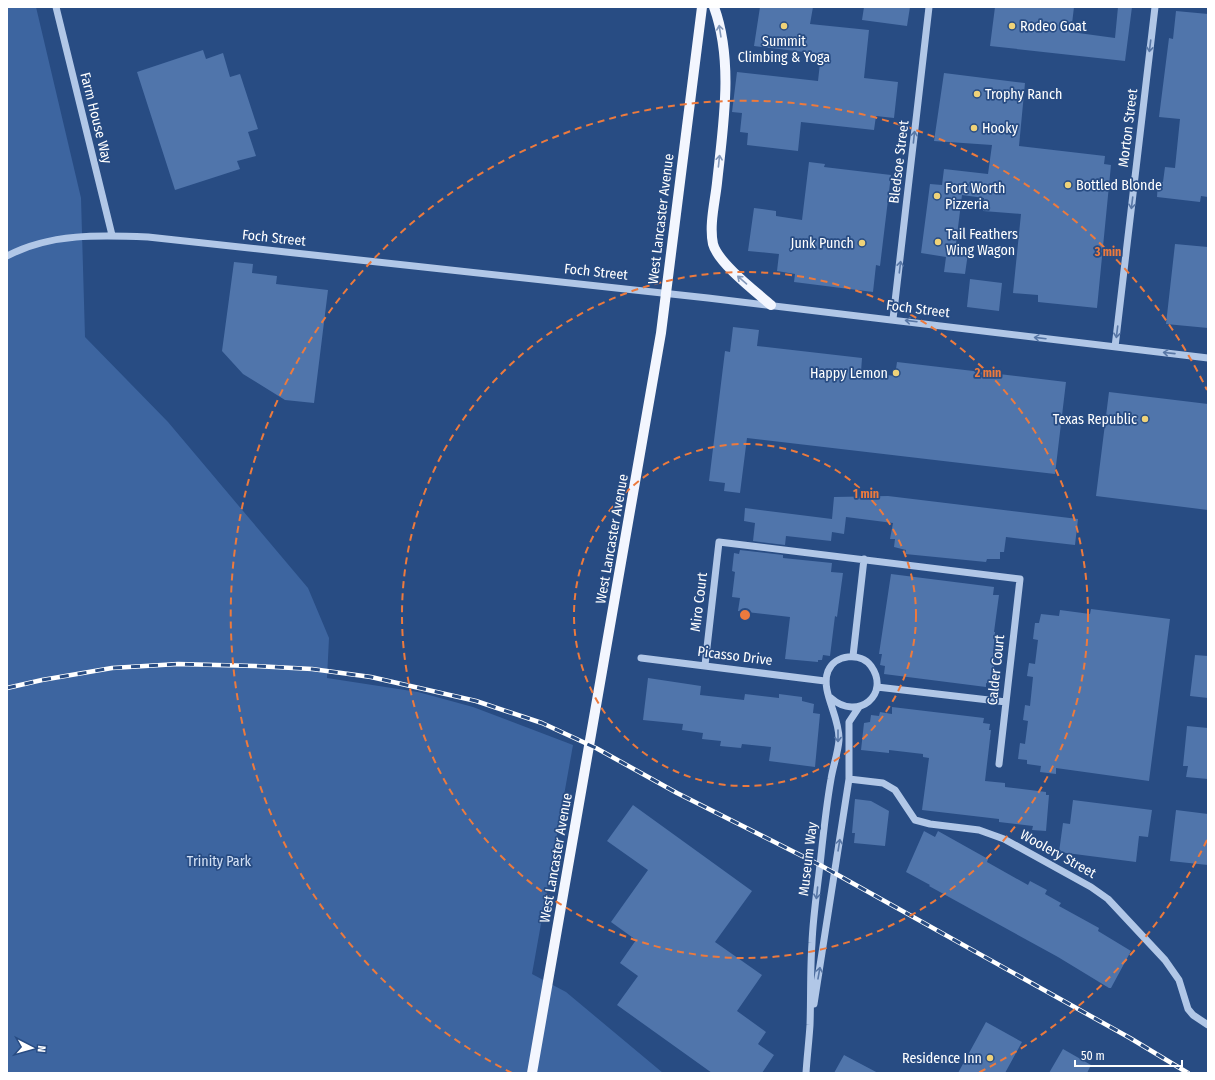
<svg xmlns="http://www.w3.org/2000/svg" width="1215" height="1080" font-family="'Fira Sans Condensed',sans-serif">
	<rect width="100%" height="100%" fill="#284c83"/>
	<!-- green -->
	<path fill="#3d65a0" d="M7,7H36L81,198L85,337L168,422L308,588L329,638L327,678L418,692L473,707L573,745L532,974L566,992L663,1073H7Z"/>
	<!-- building -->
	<path fill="#5075ab" d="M760,7H813L810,24L869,30L864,78L898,82L894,118L876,116L874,130L801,122L798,151L747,145L748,133L740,132L742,113L732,112L737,72L818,81L821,54L754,46Z
		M864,7H910L907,26L862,20Z
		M995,7H1074L1071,32L1115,38L1118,7H1132L1125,61L990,46Z
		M1176,11L1208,14V197L1201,196L1200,202L1157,197L1158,182H1163L1165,167L1175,168L1180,119L1159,117L1169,38L1173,39Z
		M203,50L206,59L223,53L230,77L240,74L258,129L248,132L256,156L237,161L240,169L175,190L137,72Z
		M944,73L1025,83L1019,146L1105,156L1104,164L1111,165L1097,308L1038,302V295L1013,293L1021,214L983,211L984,198L962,195L955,252L968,253L965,274L944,272L946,257L921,253L930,184L942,185L944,169L988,174L992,145L934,141Z
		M809,162L825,164L824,167L891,175L880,266L876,265L873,292L794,282L795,274L777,271L779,254L748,251L754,208L776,211V216L802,220Z
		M1175,244L1208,247V328L1166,324Z
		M234,262L253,264L252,273L277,276L276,284L328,290L314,403L285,400L243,374L222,351Z
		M970,279L1002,283L999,311L967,307Z
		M733,327L759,330L757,346L862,358L861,372L895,376L897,362L1066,382L1055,474L747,438L740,493L724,491L725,483L709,481L725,351L730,352Z
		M1109,392L1208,404V510L1096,496Z
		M888,496L1078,519L1075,545L1006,537L1004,552H1000V559H987L986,562L905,554L906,550L894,547L895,539H890L893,523L846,517L844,534L832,532L831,541L786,536L785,545L753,541L755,523L744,521L745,508L832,519L834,497Z
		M740,550L783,555V558L832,563L831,572L843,573L837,617L835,616L830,656L823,655L822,660H818V662L785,659L790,617L738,611L740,598L732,597L735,572L732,571L734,553L739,554Z
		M891,574L994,587L993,595H999L994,632H995L993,653L996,654L991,684L986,683V687L884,674L885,666L880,665L882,654H879Z
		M1091,609L1170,619L1149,781L1056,768V774L1040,772L1041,766L1027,764V760L1018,759L1020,743L1025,744L1028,721L1023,720L1025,705L1030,706L1033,677L1027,676L1029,663L1035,664L1038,640L1033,639L1035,623H1039L1041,614L1059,616L1060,610L1090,614Z
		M1195,655L1208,656V698L1190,696Z
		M648,678L701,686L700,695L744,700L745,694L779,698V694L802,697V701L814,704L813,713L820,714L815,767L769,761L771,747L742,744L741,748L720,746L721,741L702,739L703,733L682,730L683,724L643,720Z
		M892,707L984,718L983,723L990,724L989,730H991L985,781L1005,783V787L1046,792V795H1049L1046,831L1032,830L1033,826L999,822V819L922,810L929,758L923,757V754L889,750V753L861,750L864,723L870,722L871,715L879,716L880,712L892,714Z
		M1187,726L1208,728V779L1186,777L1188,766H1183Z
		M855,799L871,801L889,811L885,846L854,843L855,833H852Z
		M1073,800L1152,810L1148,837L1139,836L1136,862L1059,852L1063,823L1070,824Z
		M633,805L752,891L715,942L762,975L737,1011L766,1032L758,1044L774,1055L762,1073H712L617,1005L638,976L620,963L636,940L611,922L648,870L607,841Z
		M1176,810L1208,814V865L1170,861Z
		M924,831L935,837L938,831L988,859L987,862L1028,885L1030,881L1047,890L1045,894L1061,903L1059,906L1099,928L1098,931L1131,951L1111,988H1109L1058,957L929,886L930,885L906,872Z
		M986,1022L1022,1042L1005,1073H958Z
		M1063,1049L1091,1065L1087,1073H1049Z
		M844,1055L878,1073H834Z"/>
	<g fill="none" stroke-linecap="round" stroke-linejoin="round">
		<!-- minor -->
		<path stroke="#b1c7e7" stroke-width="7" d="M56,7L112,235
			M7,256C50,233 101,235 148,237L708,298L1208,358
			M893,319L929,7
			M1115,347L1155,7
			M853,656L864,559
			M641,658L825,681
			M705,665L719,542L1020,579L999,764
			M877,687L1006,702
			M849,779L883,783L895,790L915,820L930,824L979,830L1004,839L1091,887L1108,899L1165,960L1179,980L1188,1009L1193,1015L1208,1025
			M814,1004L849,779V722L859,707
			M806,1073C807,1057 809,1041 810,1025C811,998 810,971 812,943C813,917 817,891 820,865C823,837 826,807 831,779C833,766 838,753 839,740C840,716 820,691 828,671C835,654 861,652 871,666C891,694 858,722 831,698"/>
		<!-- major -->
		<path stroke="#f3f6fe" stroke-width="10" d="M714,7C734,62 723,126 717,183C715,202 709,225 713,244C718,263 756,292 771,305
			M532,1073L661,333L702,7"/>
		<defs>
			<path id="rail" d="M7,688L42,680L112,668L178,664L255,666L312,669L371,677L476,701L542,723L596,748L677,793L820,865L1130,1038L1188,1073"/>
		</defs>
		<!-- rail casing -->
		<use href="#rail" stroke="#fff" stroke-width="4.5"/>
		<!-- rail -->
		<use href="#rail" stroke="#284c83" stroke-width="3" stroke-dasharray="9" stroke-linecap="butt"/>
	</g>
	<!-- one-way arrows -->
	<defs><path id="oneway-shaft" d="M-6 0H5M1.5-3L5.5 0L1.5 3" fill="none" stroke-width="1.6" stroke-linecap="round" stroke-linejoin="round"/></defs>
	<g stroke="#8398ba">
		<use href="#oneway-shaft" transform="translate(720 31) rotate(-99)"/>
		<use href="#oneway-shaft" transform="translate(719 161) rotate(-84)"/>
		<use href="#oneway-shaft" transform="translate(742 280) rotate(-139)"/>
	</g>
	<g stroke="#5877a6">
		<use href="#oneway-shaft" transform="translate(1150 46) rotate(97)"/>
		<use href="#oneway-shaft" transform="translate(914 137) rotate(-84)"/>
		<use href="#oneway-shaft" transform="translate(1132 203) rotate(97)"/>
		<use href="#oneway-shaft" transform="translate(900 267) rotate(-83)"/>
		<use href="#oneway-shaft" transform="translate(911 321) rotate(-173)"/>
		<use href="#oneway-shaft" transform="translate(1117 332) rotate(97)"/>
		<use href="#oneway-shaft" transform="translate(1040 338) rotate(-173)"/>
		<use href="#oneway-shaft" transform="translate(1169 353) rotate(-174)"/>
		<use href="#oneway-shaft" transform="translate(838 736) rotate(90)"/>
		<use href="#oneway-shaft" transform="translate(839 845) rotate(-81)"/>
		<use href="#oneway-shaft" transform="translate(817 893) rotate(96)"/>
		<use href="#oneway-shaft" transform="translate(819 973) rotate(-80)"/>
	</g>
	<!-- distance rings -->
	<g fill="none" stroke="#ed7a3d" stroke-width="2" stroke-dasharray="7 5">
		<circle cx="745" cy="615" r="171"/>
		<circle cx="745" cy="615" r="343"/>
		<path d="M1207 840A514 514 0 0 1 978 1073M512 1073A514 514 0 1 1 1207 390"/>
	</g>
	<!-- markers -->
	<g fill="#efd278" stroke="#284c83" stroke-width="1.5">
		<circle cx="784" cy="26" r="4"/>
		<circle cx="1012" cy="26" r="4"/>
		<circle cx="977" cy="94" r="4"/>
		<circle cx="974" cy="128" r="4"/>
		<circle cx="1068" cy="185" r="4"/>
		<circle cx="937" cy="196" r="4"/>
		<circle cx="938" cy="242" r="4"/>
		<circle cx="862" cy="243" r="4"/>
		<circle cx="896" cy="373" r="4"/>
		<circle cx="1145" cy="419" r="4"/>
		<circle cx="990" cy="1058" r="4"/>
	</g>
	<g text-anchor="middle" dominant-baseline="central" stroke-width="3.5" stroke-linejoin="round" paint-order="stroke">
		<!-- poi labels -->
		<g font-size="14" fill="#fff" stroke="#284c83" text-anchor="start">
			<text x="1020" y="26">Rodeo Goat</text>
			<text x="784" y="41" text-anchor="middle">Summit<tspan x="784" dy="16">Climbing &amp; Yoga</tspan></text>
			<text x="985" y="94">Trophy Ranch</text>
			<text x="982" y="128">Hooky</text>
			<text x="1076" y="185">Bottled Blonde</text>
			<text x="945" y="188">Fort Worth<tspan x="945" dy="16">Pizzeria</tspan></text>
			<text x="946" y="234">Tail Feathers<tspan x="946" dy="16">Wing Wagon</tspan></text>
			<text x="854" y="243" text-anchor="end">Junk Punch</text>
			<text x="888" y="373" text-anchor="end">Happy Lemon</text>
			<text x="1137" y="419" text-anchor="end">Texas Republic</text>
			<text x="982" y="1058" text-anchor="end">Residence Inn</text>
		</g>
		<!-- street labels -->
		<g font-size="14" fill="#fff" stroke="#284c83">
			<text transform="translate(96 118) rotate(76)">Farm House Way</text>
			<text transform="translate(1128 128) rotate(-83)">Morton Street</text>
			<text transform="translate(899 162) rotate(-83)">Bledsoe Street</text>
			<text transform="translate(661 219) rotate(-83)">West Lancaster Avenue</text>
			<text transform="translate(274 238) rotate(6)">Foch Street</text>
			<text transform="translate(596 272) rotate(6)">Foch Street</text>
			<text transform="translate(918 309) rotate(7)">Foch Street</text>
			<text transform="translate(612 539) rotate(-80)">West Lancaster Avenue</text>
			<text transform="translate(699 602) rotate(-83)">Miro Court</text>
			<text transform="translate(735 656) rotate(7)">Picasso Drive</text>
			<text transform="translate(996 670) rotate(-84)">Calder Court</text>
			<text transform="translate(1058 854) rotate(29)">Woolery Street</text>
			<text transform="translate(556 858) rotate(-80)">West Lancaster Avenue</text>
			<text transform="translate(808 859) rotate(-83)">Museum Way</text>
		</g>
		<!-- park labels -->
		<g font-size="14" fill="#d5e2f6" stroke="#284c83">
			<text x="219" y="861">Trinity Park</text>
		</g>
	</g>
	<circle cx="745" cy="615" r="6" fill="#ed7a3d" stroke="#284c83" stroke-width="2"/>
	<g font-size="12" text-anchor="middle" font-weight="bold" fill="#ed7a3d" stroke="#284c83" stroke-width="3.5" stroke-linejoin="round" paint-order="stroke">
		<text x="1108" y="256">3 min</text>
		<text x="988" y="377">2 min</text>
		<text x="866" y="498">1 min</text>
	</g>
	<!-- border -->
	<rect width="1215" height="1080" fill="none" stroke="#ffffff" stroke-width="16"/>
	<!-- north arrow -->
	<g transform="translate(32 1048) rotate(96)" stroke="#284c83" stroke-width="3" paint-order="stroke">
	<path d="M0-3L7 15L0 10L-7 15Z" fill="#ffffff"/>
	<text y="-6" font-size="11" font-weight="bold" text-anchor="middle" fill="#ffffff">N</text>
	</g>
	<!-- scale -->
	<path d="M1075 1060v6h107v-6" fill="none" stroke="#ffffff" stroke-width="2"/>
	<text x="1081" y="1060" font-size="12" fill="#ffffff" stroke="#284c83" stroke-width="3" paint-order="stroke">50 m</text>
</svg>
